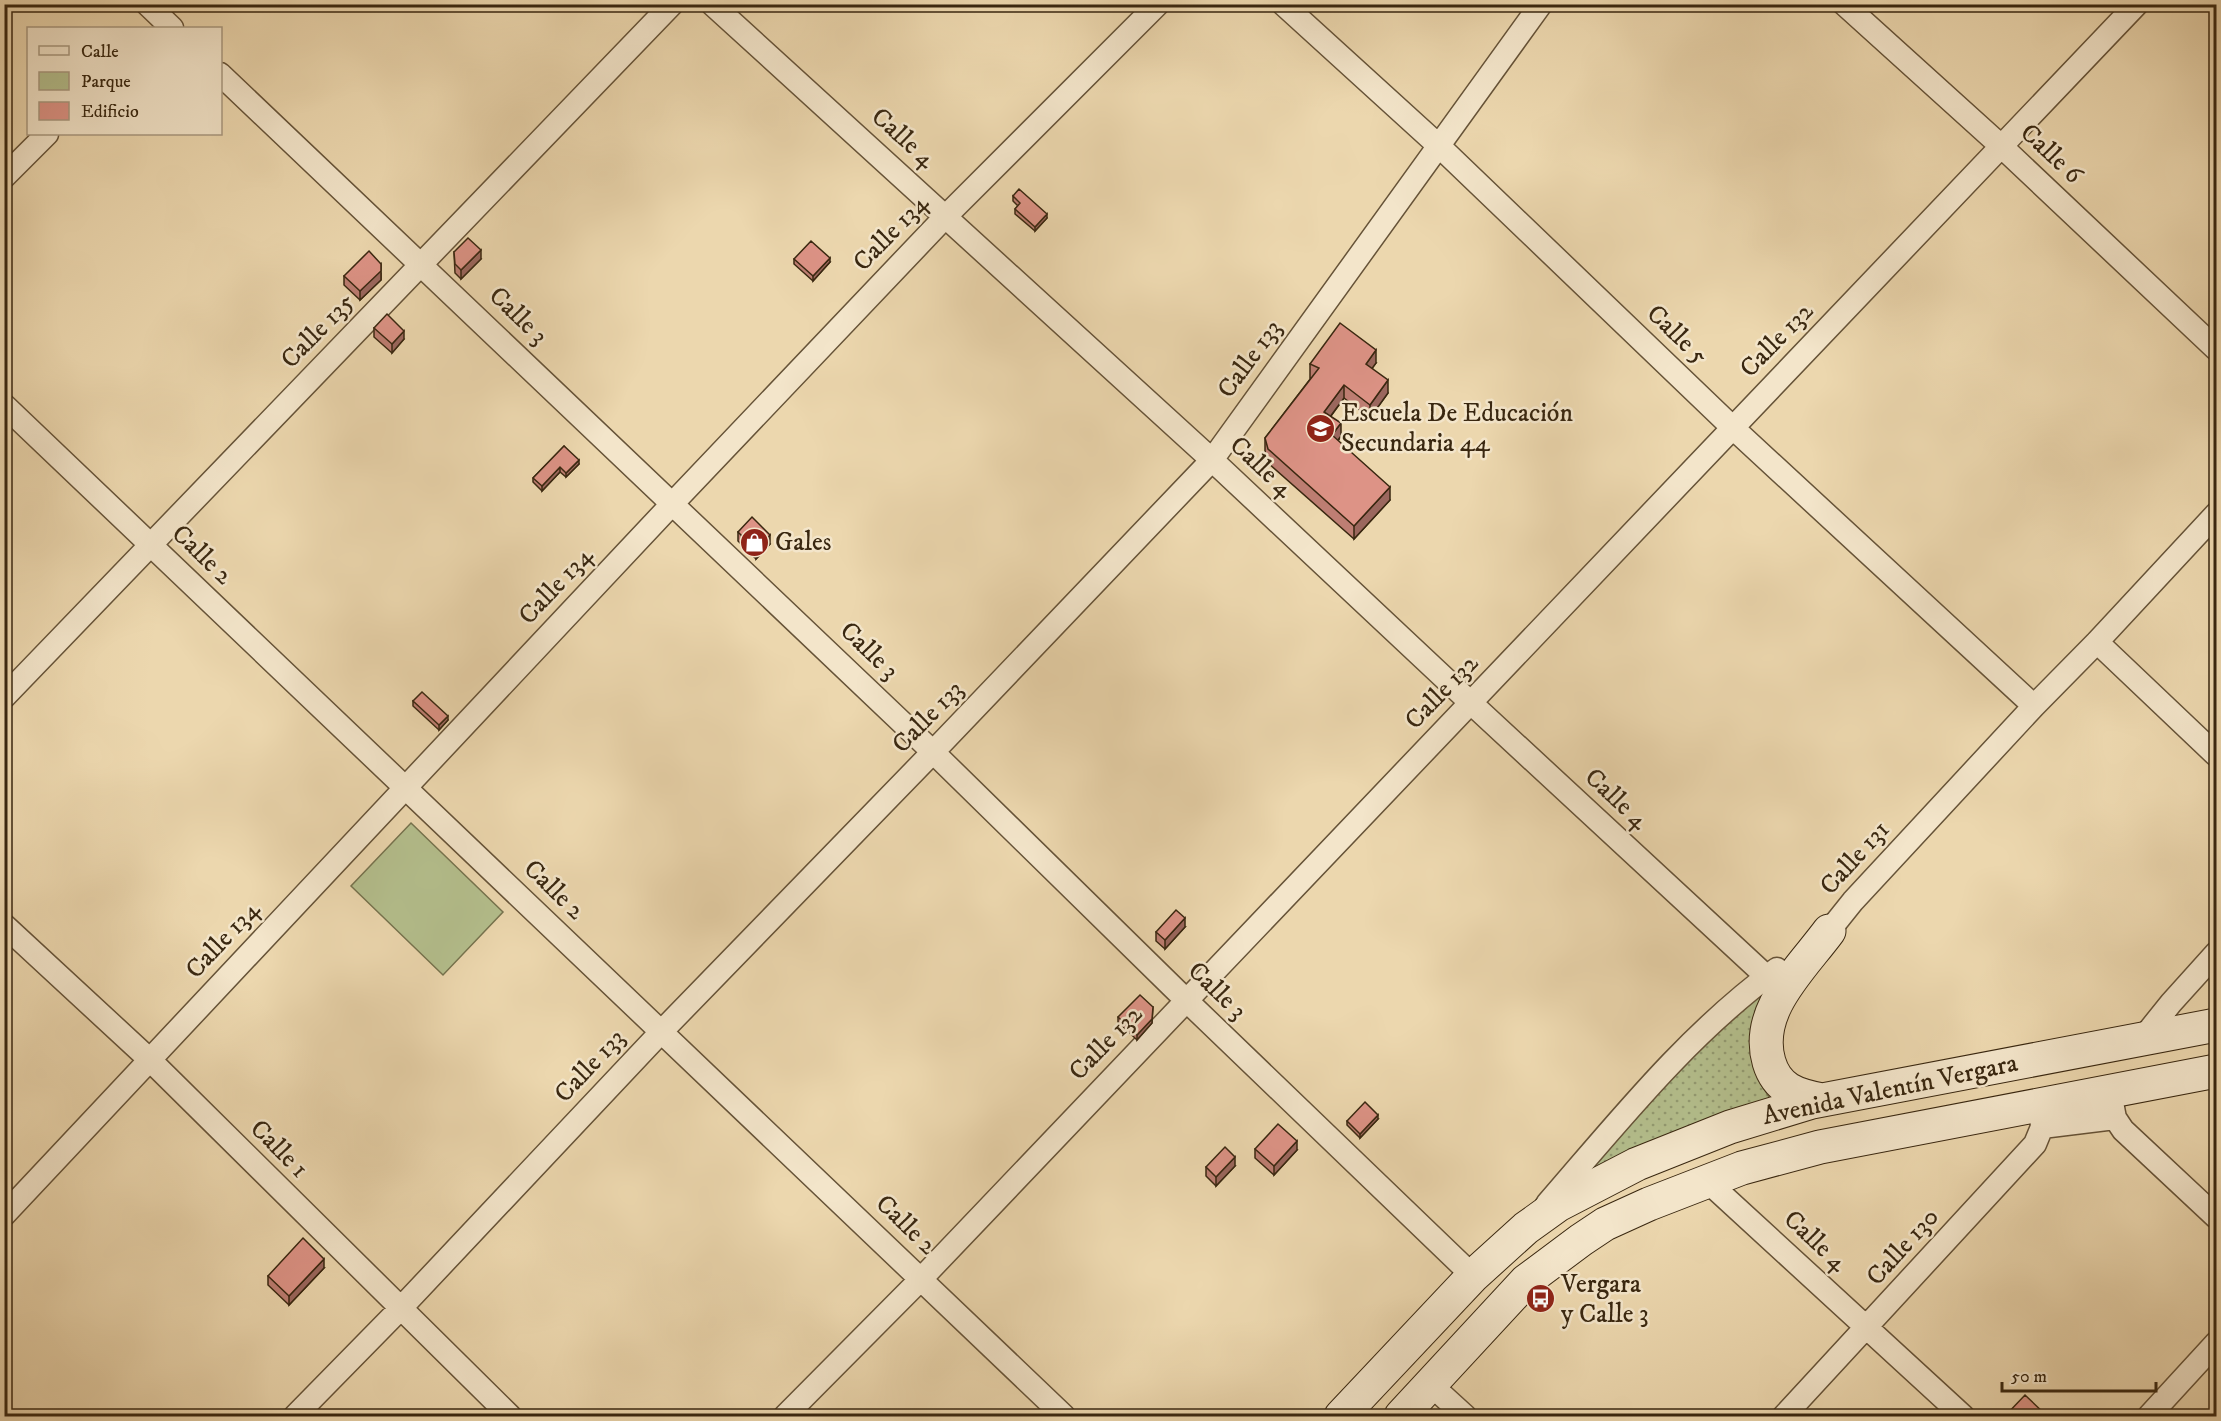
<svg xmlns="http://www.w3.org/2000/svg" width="2221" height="1421" font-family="'IM FELL DW Pica',serif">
	<defs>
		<pattern id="grass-dots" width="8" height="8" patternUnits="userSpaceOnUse" patternTransform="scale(1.5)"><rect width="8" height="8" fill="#b4bf8d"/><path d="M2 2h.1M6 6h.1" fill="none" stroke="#939b72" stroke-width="1.8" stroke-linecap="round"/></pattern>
	</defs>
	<rect width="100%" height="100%" fill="#ecd7ae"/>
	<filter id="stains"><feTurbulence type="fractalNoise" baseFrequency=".00333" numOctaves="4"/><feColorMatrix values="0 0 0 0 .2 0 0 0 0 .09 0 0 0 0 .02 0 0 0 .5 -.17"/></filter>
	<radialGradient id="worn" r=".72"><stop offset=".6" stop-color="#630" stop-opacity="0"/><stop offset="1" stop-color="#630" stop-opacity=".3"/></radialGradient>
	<!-- grass -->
	<path fill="url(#grass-dots)" stroke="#76734e" stroke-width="1.5" d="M1783,974L1761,1084L1771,1100L1582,1180L1690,1054Z"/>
	<!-- park -->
	<path fill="#b4bf8d" stroke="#76734e" stroke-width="1.5" d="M411,823L503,912L443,975L351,886Z"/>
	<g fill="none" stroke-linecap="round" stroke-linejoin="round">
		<defs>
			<path id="minor" d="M147,4L172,28
				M712,4L1212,460L1471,703L1767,977
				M1283,4L1439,146L1733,428L2034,706
				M1844,4L2001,146L2216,349
				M220,74L933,752L1186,1000L1473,1276
				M4,177L47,134
				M4,405L1064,1416
				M2097,642L2216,755
				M4,697L672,4
				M4,925L150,1060L510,1416
				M1819,939L1829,931L1853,901L2034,706L2097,642L2216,514
				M2143,1038L2171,1003L2216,953
				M2110,1092L2115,1118L2123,1130L2216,1217
				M2042,1127L2115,1118
				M1707,1181L1963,1416
				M1547,1204C1619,1121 1688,1034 1777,969
				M4,1215L673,503L946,216L1158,4
				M1431,1385L1465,1416
				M295,1416L400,1309L662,1031L933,752L1212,460L1541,4
				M785,1416L921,1279L2137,4
				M1784,1416L2035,1144L2042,1127L2040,1105
				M2149,1416L2216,1343"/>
			<path id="secondary" d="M1822,1100C1796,1095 1777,1089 1769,1062C1754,1011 1801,969 1829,931
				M1341,1416L1473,1276L1526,1228L1558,1205L1637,1164L1730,1127L1812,1102L2216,1025
				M1401,1416L1526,1281L1581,1240L1605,1224L1649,1204L1742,1168L1820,1147L2216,1071"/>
		</defs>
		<!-- minor casing -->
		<use href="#minor" stroke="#665338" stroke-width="25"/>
		<!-- secondary casing -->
		<use href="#secondary" stroke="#392710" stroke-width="35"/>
		<!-- minor -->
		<use href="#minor" stroke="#f3e5ca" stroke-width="22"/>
		<!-- secondary -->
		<use href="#secondary" stroke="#f3e5ca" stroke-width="33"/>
	</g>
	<!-- wall -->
	<path fill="#be7e73" stroke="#392710" stroke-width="1.5" d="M1013,196L1047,218L1035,231L1015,214V209L1018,206L1013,201Z
		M454,252L481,259L461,279L455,273Z
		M794,259L830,262L813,281L794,264Z
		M381,273V280L360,300L344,285V276Z
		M374,328L404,339L392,353L374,337Z
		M1376,363L1372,368L1388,393L1370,418L1344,398L1331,416L1341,436L1338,441L1390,500L1354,539L1268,463L1265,451V438L1311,378H1310V364Z
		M564,446L579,464L566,477L560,472L542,491L533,482V478Z
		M738,532L770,544L756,559L738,541Z
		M413,701L448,720L439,730L413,706Z
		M1185,927L1165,949L1156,941V932Z
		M1153,1007L1152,1023L1137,1040L1118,1022V1017Z
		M1378,1119L1360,1138L1347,1125V1121Z
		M1255,1149L1297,1150L1274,1175L1255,1158Z
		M1235,1166L1216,1186L1206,1176V1167Z
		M324,1268L289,1305L268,1285V1276Z"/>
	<!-- shaded-wall -->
	<path fill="#9b675e" stroke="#392710" stroke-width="1.5" d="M1047,214V218L1035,231V227Z
		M481,250V259L461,279V270Z
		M830,258V262L813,281V276Z
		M381,264V280L360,300V291Z
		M404,331V339L392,353V344Z
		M1376,350V363L1366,377V364Z
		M1388,380V393L1370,418V405Z
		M1344,385V398L1324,425V412Z
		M1341,423V436L1332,448V435Z
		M579,460V464L566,477V473Z
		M560,467V472L542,491V486Z
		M1390,487V500L1354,539V526Z
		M770,535V544L756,559V550Z
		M448,716V720L439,730V725Z
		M1185,918V927L1165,949V940Z
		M1152,1019V1023L1137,1040V1035Z
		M1378,1115V1119L1360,1138V1134Z
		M1297,1141V1150L1274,1175V1166Z
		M1235,1157V1166L1216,1186V1177Z
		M324,1259V1268L289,1305V1296Z"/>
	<!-- building -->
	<path fill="#dd9386" stroke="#392710" stroke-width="1.5" d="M1019,189L1047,214L1035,227L1015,209L1020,203L1013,196Z
		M468,238L481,250L461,270L455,264L454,252Z
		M811,241L830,258L813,276L794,259Z
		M369,251L381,264V271L360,291L344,276Z
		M387,314L404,331L392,344L374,328Z
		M1340,323L1376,350L1366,364L1388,380L1370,405L1344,385L1324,412L1341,423L1332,435L1390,487L1354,526L1268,449L1265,438L1319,368L1310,364Z
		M564,446L579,460L566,473L560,467L542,486L533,478Z
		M752,517L770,535L756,550L738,532Z
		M422,692L448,716L439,725L413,701Z
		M1176,910L1185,918L1165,940L1156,932Z
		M1140,995L1153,1007L1152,1019L1137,1035L1118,1017Z
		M1365,1102L1378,1115L1360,1134L1347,1121Z
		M1278,1124L1297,1141L1274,1166L1255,1149Z
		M1225,1147L1235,1157L1216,1177L1206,1167Z
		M303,1238L324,1259L289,1296L268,1276Z
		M2025,1395L2046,1415L2045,1416H2005Z"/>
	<!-- icons -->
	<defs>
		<symbol id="school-disc" viewBox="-11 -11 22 22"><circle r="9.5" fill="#8f2418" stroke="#f3e5ca"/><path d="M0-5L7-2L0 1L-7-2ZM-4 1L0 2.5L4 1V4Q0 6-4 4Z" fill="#fff"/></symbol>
		<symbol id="shop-disc" viewBox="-11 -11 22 22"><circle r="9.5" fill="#8f2418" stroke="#f3e5ca"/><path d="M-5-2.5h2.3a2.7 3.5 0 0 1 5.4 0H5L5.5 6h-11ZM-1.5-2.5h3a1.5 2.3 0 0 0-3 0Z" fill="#fff"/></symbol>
		<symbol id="bus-disc" viewBox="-11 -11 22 22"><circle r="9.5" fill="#8f2418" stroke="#f3e5ca"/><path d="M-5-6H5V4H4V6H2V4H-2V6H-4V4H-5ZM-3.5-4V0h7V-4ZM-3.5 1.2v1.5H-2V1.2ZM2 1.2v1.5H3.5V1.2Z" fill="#fff"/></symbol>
	</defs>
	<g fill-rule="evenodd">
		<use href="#school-disc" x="1304" y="412" width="33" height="33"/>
		<use href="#shop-disc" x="738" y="526" width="33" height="33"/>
		<use href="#bus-disc" x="1524" y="1282" width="33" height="33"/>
	</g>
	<g text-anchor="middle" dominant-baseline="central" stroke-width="5" stroke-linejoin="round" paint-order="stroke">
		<!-- street labels -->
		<g font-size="26" fill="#392710" stroke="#f3e5ca">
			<text transform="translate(903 138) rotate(42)">Calle 4</text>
			<text transform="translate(2051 154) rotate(43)">Calle 6</text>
			<text transform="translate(891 233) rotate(-46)">Calle 134</text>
			<text transform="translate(518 316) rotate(44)">Calle 3</text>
			<text transform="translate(318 331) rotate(-46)">Calle 135</text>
			<text transform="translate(1677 335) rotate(44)">Calle 5</text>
			<text transform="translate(1777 340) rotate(-46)">Calle 132</text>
			<text transform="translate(1250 359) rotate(-54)">Calle 133</text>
			<text transform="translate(1261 467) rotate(43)">Calle 4</text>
			<text transform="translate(202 555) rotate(44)">Calle 2</text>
			<text transform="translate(556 586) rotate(-47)">Calle 134</text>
			<text transform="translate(869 651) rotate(44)">Calle 3</text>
			<text transform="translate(1442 692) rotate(-46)">Calle 132</text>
			<text transform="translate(928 717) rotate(-46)">Calle 133</text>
			<text transform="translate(1616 799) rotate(43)">Calle 4</text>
			<text transform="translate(1855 858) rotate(-48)">Calle 131</text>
			<text transform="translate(554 890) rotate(44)">Calle 2</text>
			<text transform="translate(223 940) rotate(-47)">Calle 134</text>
			<text transform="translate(1217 991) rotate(44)">Calle 3</text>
			<text transform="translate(1106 1043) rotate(-46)">Calle 132</text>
			<text transform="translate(590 1066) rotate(-47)">Calle 133</text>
			<text transform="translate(1890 1090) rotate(-12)">Avenida Valentín Vergara</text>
			<text transform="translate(279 1149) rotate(45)">Calle 1</text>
			<text transform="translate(906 1225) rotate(44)">Calle 2</text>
			<text transform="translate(1815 1241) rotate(43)">Calle 4</text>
			<text transform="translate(1903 1247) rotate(-48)">Calle 130</text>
		</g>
		<!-- poi labels -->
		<g font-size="26" fill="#392710" stroke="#f3e5ca" text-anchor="start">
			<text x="1341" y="413">Escuela De Educación<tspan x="1341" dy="30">Secundaria 44</tspan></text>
			<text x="775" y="542">Gales</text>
			<text x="1561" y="1284">Vergara<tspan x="1561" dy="30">y Calle 3</tspan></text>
		</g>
	</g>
	<!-- margin -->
	<rect width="2221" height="1421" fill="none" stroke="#ecd7ae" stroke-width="24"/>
	<rect x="6" y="6" width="2209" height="1409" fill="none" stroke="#392710" stroke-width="3"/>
	<rect x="12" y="12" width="2197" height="1397" fill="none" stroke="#392710" stroke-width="1.5"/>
	<!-- legend -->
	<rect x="27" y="27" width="195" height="108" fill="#f3e5ca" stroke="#a99980" stroke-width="1.5"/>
	<rect x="39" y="46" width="30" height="9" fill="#f3e5ca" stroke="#a99980" stroke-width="1.5"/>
	<text x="81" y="57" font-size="18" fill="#392710">Calle</text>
	<rect x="39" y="72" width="30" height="18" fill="#b4bf8d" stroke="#a99980" stroke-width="1.5"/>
	<text x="81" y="87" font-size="18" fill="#392710">Parque</text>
	<rect x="39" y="102" width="30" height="18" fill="#dd9386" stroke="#a99980" stroke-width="1.5"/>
	<text x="81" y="117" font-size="18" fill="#392710">Edificio</text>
	<!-- scale -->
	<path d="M2002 1382v9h154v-9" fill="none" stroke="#392710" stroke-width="3"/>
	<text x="2011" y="1382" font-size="18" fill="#392710" stroke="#f3e5ca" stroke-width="4.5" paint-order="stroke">50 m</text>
	<rect width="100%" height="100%" filter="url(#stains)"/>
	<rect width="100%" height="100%" fill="url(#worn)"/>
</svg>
